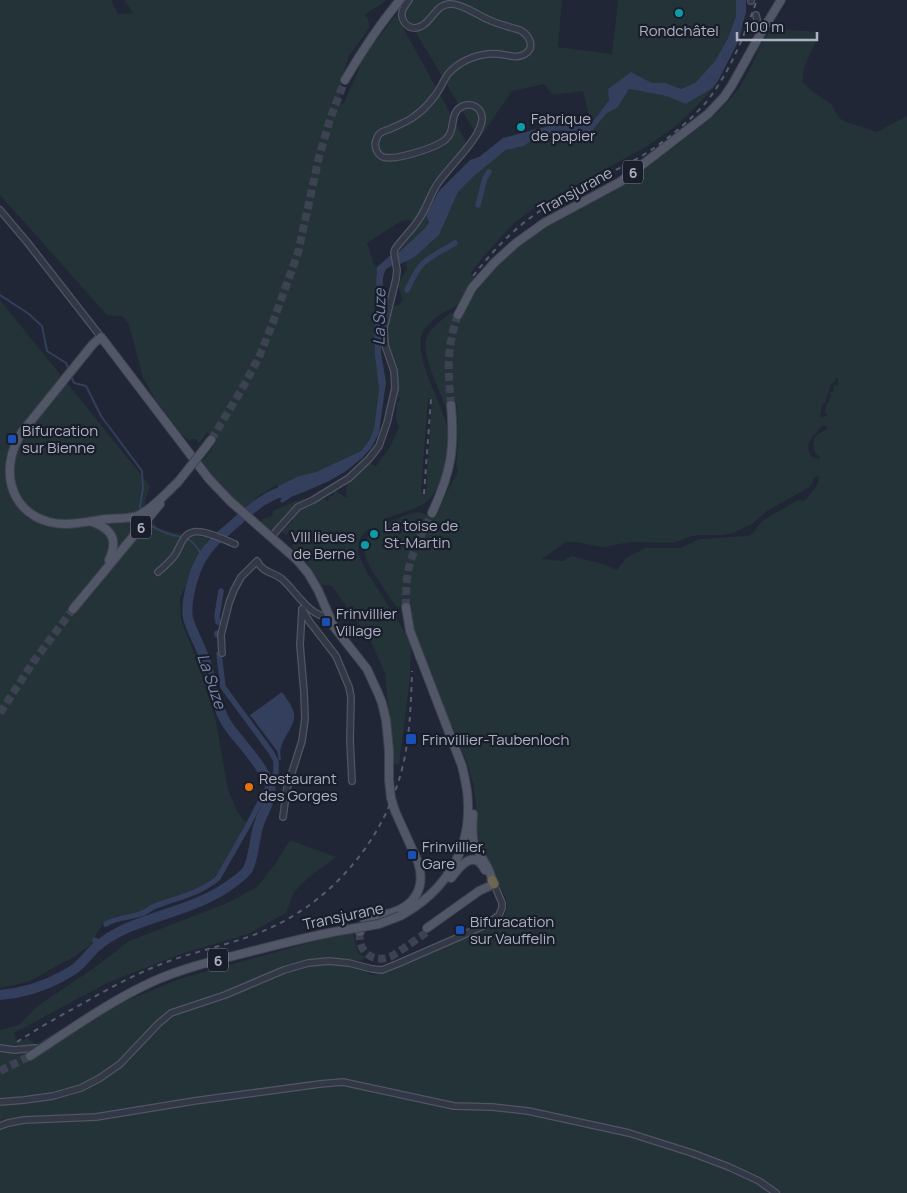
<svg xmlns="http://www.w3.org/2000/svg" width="907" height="1193" font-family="Manrope,sans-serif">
	<rect width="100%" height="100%" fill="#202635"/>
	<!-- green -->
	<path fill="#233337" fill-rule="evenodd" d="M0,0H111L118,14L133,13L124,0H386C380,7 371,8 365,15L368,19L370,27L349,56L342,76L340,104L344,103L365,55L396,15L465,140L466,150L442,180L439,191L426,215L429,222L425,228L397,254L400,246L420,223L416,220H403L367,243L374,264L377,267L376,282L378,306L374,330L375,357L379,390L374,428L370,439L361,451L316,472L299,476L280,485L275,486L258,496L245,509C229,495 213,480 202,462L217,441L207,432L199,443L196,439L189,440L181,434L155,399L143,378L129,325C120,310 118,319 106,314L0,195Z
		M409,0H562L558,47L612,54L618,0H736V16L728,38L715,61L695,83L681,89L666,83H652L630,72L591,124L583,91L553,95L544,84L512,91L479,139L402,9Z
		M771,29L820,32L804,68L802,82L812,91L831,104L838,116L843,121L877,132L907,116V1193H0V1030L19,1025L36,1007L91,970L115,952L127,942L227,903L257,887L275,864L290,840L336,857L309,877L294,892L286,913L248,934L181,954L107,983L14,1033L18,1043L27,1038L36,1044L76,1021L182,978L337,935L353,932L358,953L365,957L362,961L345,959L347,966L365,971L370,975H377V973L387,971L495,924C505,918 509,910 506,898L476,840V805L473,781H472L467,762L453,730L454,729L448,719L415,634L411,606L397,607C391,600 386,592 381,584C370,568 355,549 372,531L369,529L362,535L359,542L358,553L361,560L368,574L396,617L411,644L410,678L399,765L394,764L385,673L370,639L332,586L330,585H322L321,584L306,562L291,546L298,540L296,536L289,532L286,536L282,531L293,521L292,514C301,506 313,502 324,499L328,501L329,497L334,495L333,491L334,490L347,498L346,487L349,486L342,485L350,481L368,463L376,466L390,447L399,427L396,419L397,402L400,400L396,393L397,370L388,346L387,329L388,318L394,306L399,305L403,299L398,287L402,277L407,269L405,261L415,257L439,235L458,192L474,176L506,150L524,146L532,140L561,130L580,134L593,130L606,114L618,107L629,89L666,96L686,104L713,88L696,107L676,126L649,145L530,211L513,224L483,257L470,274L475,278C471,284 461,302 456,306C454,308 449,309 446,311C438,315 422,328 421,338C417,368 445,405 449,436C450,447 446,459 444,470C441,481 435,495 426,502C416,510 396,514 384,519L386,524L403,516L419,512L426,515L429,511L437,515L448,490L457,474L458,470L456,466L458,447L457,404L448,406V413L447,412C442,392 418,354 428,334C432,327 444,318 451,313H455L462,317L473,296L488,275L511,252L537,233L616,190L636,176L714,116L731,98L739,88L748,73L759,49ZM836,378H838V387L835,385H834V388L833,393L829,392L831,396L824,411L828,416L820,417L822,405L825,403L831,384L835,382ZM428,398L432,399L426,493L421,492ZM822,425L827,426L826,430C817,434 811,438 814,448C815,453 815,455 821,457L819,459L812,457C802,442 815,437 822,425ZM819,476C819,486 811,494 804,501L798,500L762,521L754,532L748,536L700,539L680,548H645L626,558L617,570L603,564L572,556L563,561L542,559L566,542H577L596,546L605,547L630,542L673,543L692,536L700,535H724L733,533L752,524L767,511L808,488L812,484L814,478Z
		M0,300L150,486L145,502L147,515L158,528L176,533L209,538L180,597L181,620L200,668L216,721L228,790L237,811L243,820L247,822L221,871L203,887L191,893L141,914L117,916L103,923L90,945L75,956L28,982L0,988Z
		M303,499L306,500L296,505L274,529L269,530L260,522L263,519L272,516L273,511L293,502Z"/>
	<!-- water -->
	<path fill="#333f5c" d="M736,0H746V12L739,40L719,79L713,88L686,104L666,96L629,89L618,107L606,114L593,130L587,133L580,134L561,130L532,140L524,146L506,150L474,176L458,192L439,235L415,257L398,265H393L386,269L383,277L381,353L386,382L379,433L371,448L362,458L346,471L329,481L304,492L293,496L282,503L280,501L282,498H279L278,486L299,476L316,472L361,451L370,439L374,428L379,390L375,357L374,330L378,306L376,282L377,267L391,255L397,254L425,228L429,222L426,215L439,191L470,160L479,157L503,138L556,124H591L609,100L608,89L631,72L652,83H666L681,89L695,83L715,61L728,38L736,16Z
		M282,692C286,698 291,704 293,710C298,722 286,733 282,744C280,750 280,754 281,760H279L277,751L250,715Z"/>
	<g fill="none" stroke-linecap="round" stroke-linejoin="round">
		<!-- stream -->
		<path stroke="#333f5c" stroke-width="2" d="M0,295L29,314L42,326L47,351L66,363L69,370
			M70,374L74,383L86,386L101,416L142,471L143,488L140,506L141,512
			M147,522C154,529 162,532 172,535C178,536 185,537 191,541C196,545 199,551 203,557"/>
		<!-- canal -->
		<path stroke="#333f5c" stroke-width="5.5" d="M478,205L485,178L489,172
			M407,290C413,279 417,267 427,260C436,253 446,249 455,243
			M218,622L217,616L221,591
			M217,633V635
			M106,924C117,917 128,918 140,914C145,913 149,909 153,907C175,898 200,894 218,878L246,829L276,772V761L271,752L223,687L219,654
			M95,940L96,947"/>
		<!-- river -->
		<path stroke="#333f5c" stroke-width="10" d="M0,995C22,993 41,988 61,977C66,974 73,971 77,967C84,961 89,954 95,948C104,940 116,933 127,928C163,913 203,906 234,882C239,878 245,874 248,869C255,854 254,836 260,821C264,810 273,798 270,786C264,767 241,743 229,727C216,708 213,685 206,663C202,648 192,633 188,618C185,602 194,570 203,556C209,547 217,538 226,531C247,513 263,495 291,489"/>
		<!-- major-tunnel -->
		<path stroke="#3c4251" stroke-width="8" stroke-dasharray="8 4" stroke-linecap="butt" d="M451,405C448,371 446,349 458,315
			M211,440L242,389L259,357L272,325L298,253L319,157L330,119L345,80
			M406,607C406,591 406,575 411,560C416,544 425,528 432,513
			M0,713L34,661L73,609
			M360,932C357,956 379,966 397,953L427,932V928
			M0,1071L30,1056"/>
		<defs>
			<path id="minor" d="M751,0V1
				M756,15L759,28
				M0,210L27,242L101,337
				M271,537L298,507L313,500L349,478L369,459L379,446L387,423L395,388L394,371L385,345L384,328L396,279L397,270L394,253L395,249C403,238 412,230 419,219C426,209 430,196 436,186C446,169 484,136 482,117C481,108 472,102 463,106C448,112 457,131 445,140C435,148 395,161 383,157C380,156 377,152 376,149C375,145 375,141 377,138C377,136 380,133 382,132C385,130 389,130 392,128C399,125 406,122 412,118C421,112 428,105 434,97C440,90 443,81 448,74C460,60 481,52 499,54C508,55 517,59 525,54C536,47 529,35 520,30C509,27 497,24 487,19C476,14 464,5 452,4C435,2 431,27 415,28C406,28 399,18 403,9C404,6 407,3 409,0
				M158,572C164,567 170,562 175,555C179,549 181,540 187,535C197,525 224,540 235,544
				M302,609L309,621L336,656L349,687L351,697L350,740L352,781
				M222,653L221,635L229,603L234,590L241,577L257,561C264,574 272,571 282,579C295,590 310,618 330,617
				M283,817L287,788L302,741L305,719L304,692L300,645L302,610
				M0,1048L14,1050L35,1048
				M0,1102L24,1100L53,1096L81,1088L100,1078L120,1064L158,1024L171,1013L225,995L284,970L308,963L329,961L349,963L372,969L382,970L397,964L459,937L487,924L499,915L502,908V903L494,884
				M0,1126L8,1123L24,1120L96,1117L194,1101L320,1084L343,1082L454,1106L492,1107L528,1111L629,1133L692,1153L729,1167L759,1181L776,1193"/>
			<path id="major" d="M345,80C362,51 379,25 400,0
				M458,315L472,288L494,263L516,243L544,223L620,182L708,114L724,97L732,85L761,33L781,0
				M201,453L211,440
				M178,482C167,492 152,510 137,516C127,519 117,518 107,519C88,521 68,527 49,522C7,510 0,466 22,432L93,344L101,337L209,479L230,501L297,560L308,573L318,590L334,627L367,669L378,693L382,703L386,720L389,750V780L391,798L395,811L418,862C426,887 415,906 391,913C385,915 377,914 372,917C366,920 362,926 360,932
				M432,513C451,472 455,450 451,405
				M93,522C113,530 118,540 109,560
				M73,609L160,504
				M473,814C473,823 471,833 474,843C479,856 490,866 492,880
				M451,878C460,866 474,848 485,870
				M400,916C443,893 470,853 468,804C468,791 465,778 462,766L410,631L406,607
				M427,928L479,891L494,884
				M30,1056C70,1030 110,1001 154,981C181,969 209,962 237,955C277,945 316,934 356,928"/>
			<path id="highway" d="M492,880L494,884"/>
		</defs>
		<!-- minor casing -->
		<use href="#minor" stroke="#515564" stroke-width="8"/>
		<!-- major casing -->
		<use href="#major" stroke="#3d414f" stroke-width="10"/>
		<!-- highway casing -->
		<use href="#highway" stroke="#3b404d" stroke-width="11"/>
		<!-- minor -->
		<use href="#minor" stroke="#333846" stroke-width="5.5"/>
		<!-- major -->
		<use href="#major" stroke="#515766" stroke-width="8"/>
		<!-- highway -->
		<use href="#highway" stroke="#6c6550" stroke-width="9"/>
		<!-- rail -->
		<path stroke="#555c6d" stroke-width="2" stroke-dasharray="5 5" stroke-linecap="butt" d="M473,276C492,252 512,230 537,213C566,193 600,179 631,162C657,148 681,129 702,107C729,76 743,38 757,0
			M424,494L431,399
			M17,1042C40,1027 65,1013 89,1000C113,986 138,973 164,963C198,950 235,944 268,929C335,899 386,837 403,765C410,735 411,703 412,671"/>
		<defs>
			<path id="major-bridge" d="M178,482L201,453
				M356,928L379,924L400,916"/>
		</defs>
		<!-- major-bridge casing -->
		<use href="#major-bridge" stroke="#3d414f" stroke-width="10" stroke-linecap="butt"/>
		<!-- major-bridge -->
		<use href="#major-bridge" stroke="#515766" stroke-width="8"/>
	</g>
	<!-- markers -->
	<g fill="#0f9aa8" stroke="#191e2a" stroke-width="2">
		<circle cx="679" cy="13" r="5"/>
		<circle cx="521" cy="127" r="5"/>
		<circle cx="374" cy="534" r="5"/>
		<circle cx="365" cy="545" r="5"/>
	</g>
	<g fill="#1a4fb4" stroke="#191e2a" stroke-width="2">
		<rect x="7" y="434" width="10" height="10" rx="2.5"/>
		<rect x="321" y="617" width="10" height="10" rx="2.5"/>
		<rect x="405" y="733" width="12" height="12" rx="2.5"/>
		<rect x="407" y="850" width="10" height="10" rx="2.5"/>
		<rect x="455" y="925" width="10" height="10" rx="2.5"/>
	</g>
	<circle fill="#e8710a" stroke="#191e2a" stroke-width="2" cx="249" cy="787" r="5"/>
	<g text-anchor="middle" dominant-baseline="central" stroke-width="4.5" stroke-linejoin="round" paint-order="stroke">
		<!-- shield labels -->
		<g fill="#191e2a" stroke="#818695" stroke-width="1">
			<rect x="623" y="160.5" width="20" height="23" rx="4"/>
			<rect x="131" y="515.5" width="20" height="23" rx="4"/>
			<rect x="208" y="948.5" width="20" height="23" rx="4"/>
		</g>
		<g font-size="14" font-weight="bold" fill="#adb2c3">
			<text x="633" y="172">6</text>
			<text x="141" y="527">6</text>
			<text x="218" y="960">6</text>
		</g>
		<!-- poi labels -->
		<g font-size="15" fill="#adb2c3" stroke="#191e2a" text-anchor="start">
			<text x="679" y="30" text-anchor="middle">Rondchâtel</text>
			<text x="531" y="118">Fabrique<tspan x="531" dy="17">de papier</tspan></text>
			<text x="22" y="430">Bifurcation<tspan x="22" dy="17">sur Bienne</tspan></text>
			<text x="384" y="525">La toise de<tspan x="384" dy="17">St-Martin</tspan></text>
			<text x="355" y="536" text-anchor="end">VIII lieues<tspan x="355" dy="17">de Berne</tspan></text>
			<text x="336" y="613">Frinvillier<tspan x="336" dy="17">Village</tspan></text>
			<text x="422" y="739">Frinvillier-Taubenloch</text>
			<text x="259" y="778">Restaurant<tspan x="259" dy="17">des Gorges</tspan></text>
			<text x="422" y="846">Frinvillier,<tspan x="422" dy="17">Gare</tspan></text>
			<text x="470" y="921">Bifuracation<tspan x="470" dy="17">sur Vauffelin</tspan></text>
		</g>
		<!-- street labels -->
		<g font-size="15" fill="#adb2c3" stroke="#191e2a">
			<text transform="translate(575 191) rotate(-29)">Transjurane</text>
			<text transform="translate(343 916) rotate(-12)">Transjurane</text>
		</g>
		<!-- water labels -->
		<g font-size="16" font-style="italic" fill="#7586aa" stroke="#191e2a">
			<text transform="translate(379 317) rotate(-89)">La Suze</text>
			<text transform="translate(212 681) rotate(71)">La Suze</text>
		</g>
	</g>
	<!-- scale -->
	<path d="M737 32v8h80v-8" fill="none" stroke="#adb2c3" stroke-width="2.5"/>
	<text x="744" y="32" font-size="15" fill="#adb2c3" stroke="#191e2a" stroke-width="4" paint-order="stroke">100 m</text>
</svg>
